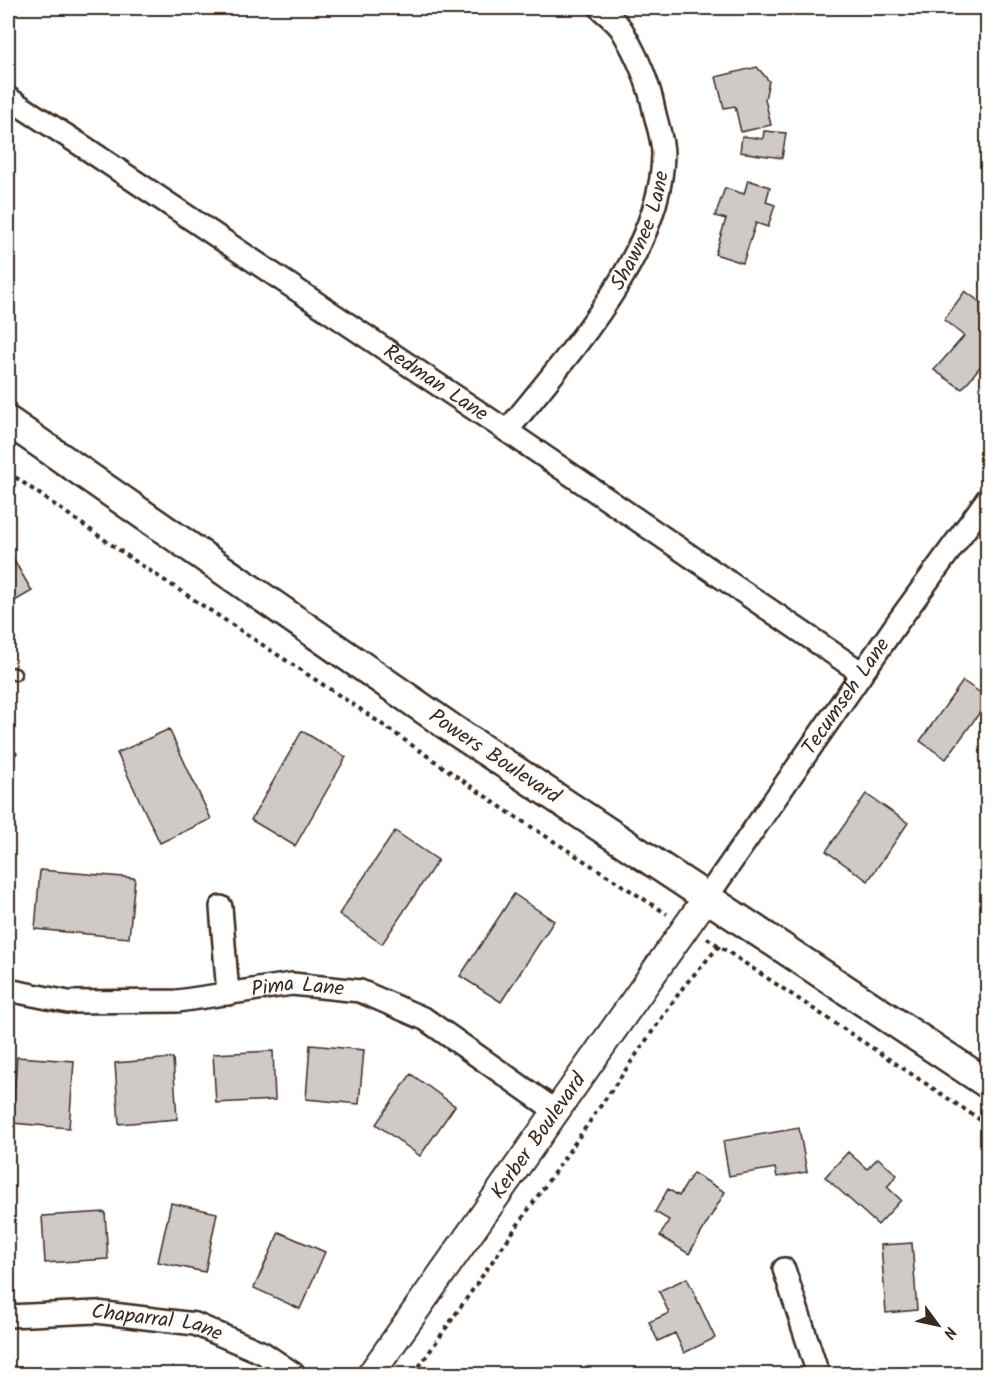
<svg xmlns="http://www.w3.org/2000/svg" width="995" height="1382" font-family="Kalam,sans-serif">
	<rect width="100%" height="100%" fill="#fff"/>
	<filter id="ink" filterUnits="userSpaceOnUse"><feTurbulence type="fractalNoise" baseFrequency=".0167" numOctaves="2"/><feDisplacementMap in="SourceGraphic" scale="12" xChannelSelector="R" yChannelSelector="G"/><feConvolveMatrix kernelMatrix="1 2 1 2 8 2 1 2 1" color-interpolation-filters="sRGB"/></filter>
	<g filter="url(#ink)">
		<!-- building -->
		<path fill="#cfcac7" stroke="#3b2a1e" stroke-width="1.5" d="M757,67L769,81L765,99L771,125L741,132L735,106L724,108L716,77Z
			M764,131L786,133L782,158L740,152L742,136L763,139Z
			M748,180L770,187L766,202L775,205L768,227L756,223L743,263L715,254L726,219L715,216L725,188L744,194Z
			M965,291L988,308V357L962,389L934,370L964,336L944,320Z
			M8,550L32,591L8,605Z
			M963,681L988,698V701L946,759L920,741Z
			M169,729L211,819L160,843L117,753Z
			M302,731L346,757L295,846L251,820Z
			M8,745L17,753L8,764Z
			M866,794L908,823L868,881L826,851Z
			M395,831L438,860L382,944L339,914Z
			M40,870L135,878L129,938L35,929Z
			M514,894L554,921L501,1002L460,976Z
			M310,1045L364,1050L359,1104L306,1099Z
			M273,1051L275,1100L216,1103L213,1054Z
			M17,1057L74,1061L69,1128L12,1123Z
			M173,1058L177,1119L119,1124L115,1063Z
			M411,1074L455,1106L420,1156L376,1124Z
			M799,1128L807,1172L777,1177L775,1168L729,1176L723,1141Z
			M848,1152L867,1169L878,1158L897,1175L887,1187L901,1200L878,1225L825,1177Z
			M693,1173L725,1192L689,1254L660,1236L669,1220L655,1212L668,1189L679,1196Z
			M171,1203L217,1213L205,1272L158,1262Z
			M105,1212L108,1259L45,1263L42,1216Z
			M279,1232L325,1252L300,1309L254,1288Z
			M912,1243L917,1310L886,1313L881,1245Z
			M687,1278L715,1338L684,1353L675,1333L658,1341L649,1322L669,1313L659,1291Z
			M8,1372H46V1374H8Z
			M132,1372V1374H82V1373Z"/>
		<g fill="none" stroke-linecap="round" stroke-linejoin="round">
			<defs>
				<path id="service" d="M8,673L15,674"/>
				<g id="minor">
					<path id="s1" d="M8,98L81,145L507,431L862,673"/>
					<path id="s2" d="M507,431C566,357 662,254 663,154C663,140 657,124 654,110C649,83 636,54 622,30C617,22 607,15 600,8"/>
					<path id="s3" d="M707,897L897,623L988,498"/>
					<path d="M221,907L228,994"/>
					<path id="s4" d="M8,990L68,1002L178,1001L292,984L360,991L425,1019L556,1111"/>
					<path d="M784,1269L818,1374"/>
					<path id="s5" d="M8,1316L96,1312L195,1324L263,1353L294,1374"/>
				</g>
				<g id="tertiary">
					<path id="s6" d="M371,1374L707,897"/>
				</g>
				<g id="secondary">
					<path id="s7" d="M8,421L454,730L988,1084"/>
				</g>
			</defs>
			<!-- service casing -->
			<use href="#service" stroke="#3b2a1e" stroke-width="15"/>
			<!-- minor casing -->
			<use href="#minor" stroke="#3b2a1e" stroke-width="26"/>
			<!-- tertiary casing -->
			<use href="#tertiary" stroke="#3b2a1e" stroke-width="30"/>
			<!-- secondary casing -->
			<use href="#secondary" stroke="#3b2a1e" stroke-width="33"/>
			<!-- path -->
			<path stroke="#3b2a1e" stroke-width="4" stroke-dasharray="4.5 4.5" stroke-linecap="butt" d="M8,472L132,559L360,709L505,810L667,914
				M707,938L988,1125
				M414,1374L684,986L720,945"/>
			<!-- service -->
			<use href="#service" stroke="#fff" stroke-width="10"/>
			<!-- minor -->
			<use href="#minor" stroke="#fff" stroke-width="21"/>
			<!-- tertiary -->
			<use href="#tertiary" stroke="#fff" stroke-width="26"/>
			<!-- secondary -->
			<use href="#secondary" stroke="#fff" stroke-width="28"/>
		</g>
	</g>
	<g text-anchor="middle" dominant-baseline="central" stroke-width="5" stroke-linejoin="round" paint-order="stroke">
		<!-- street labels -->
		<g font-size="21" fill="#3b2a1e" stroke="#fff">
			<text stroke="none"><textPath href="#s2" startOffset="243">Shawnee Lane</textPath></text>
			<text stroke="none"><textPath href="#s1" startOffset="514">Redman Lane</textPath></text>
			<text stroke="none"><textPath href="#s3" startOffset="244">Tecumseh Lane</textPath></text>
			<text stroke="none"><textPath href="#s7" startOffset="591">Powers Boulevard</textPath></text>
			<text stroke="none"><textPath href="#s4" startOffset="292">Pima Lane</textPath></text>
			<text stroke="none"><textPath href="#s6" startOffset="291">Kerber Boulevard</textPath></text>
			<text stroke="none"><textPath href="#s5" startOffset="150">Chaparral Lane</textPath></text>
		</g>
	</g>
	<!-- margin -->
	<rect width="995" height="1382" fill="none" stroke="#fff" stroke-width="30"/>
	<rect x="15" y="15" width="965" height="1352" fill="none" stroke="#3b2a1e" stroke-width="2" filter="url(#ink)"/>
	<!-- north arrow -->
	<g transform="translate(938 1325) rotate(123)" stroke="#ffffff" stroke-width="4.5" paint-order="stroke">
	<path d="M0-4.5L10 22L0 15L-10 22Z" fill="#3b2a1e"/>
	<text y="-9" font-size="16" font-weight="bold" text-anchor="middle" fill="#3b2a1e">N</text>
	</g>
</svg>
